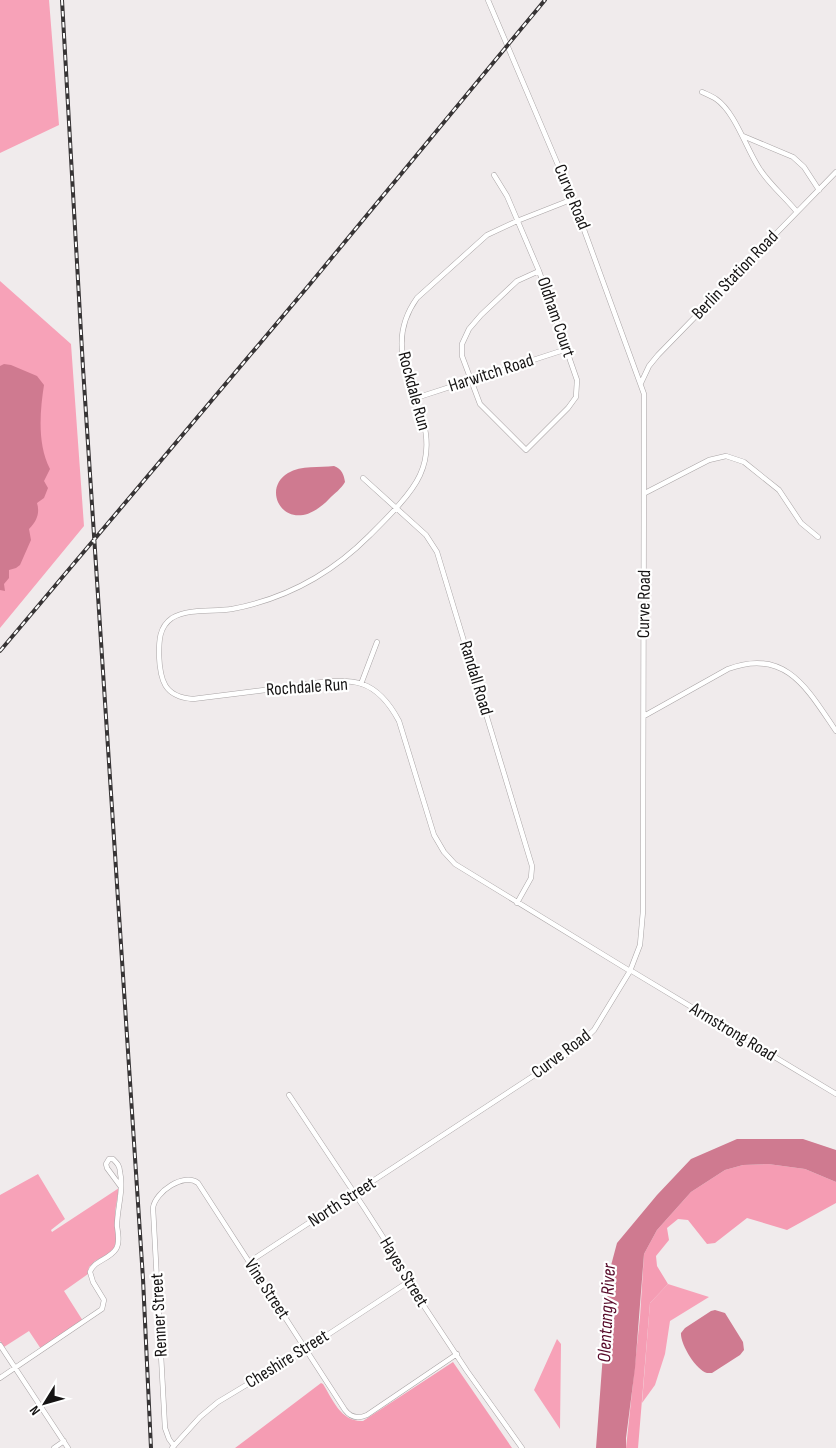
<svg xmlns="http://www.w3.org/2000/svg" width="836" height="1448" font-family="'Sofia Sans Condensed',sans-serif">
	<rect width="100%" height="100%" fill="#f0ebec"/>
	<!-- green -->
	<path fill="#f7a2b8" d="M0,0H49L59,125L0,153Z
		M0,281L71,344L84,526L0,628Z
		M38,1174L65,1219L51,1230L52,1232L119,1188L115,1212L117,1239L114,1248L108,1254L95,1261L89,1267L88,1274L64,1291L83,1321L41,1349L29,1331L4,1347L0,1341V1195Z
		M668,1284L709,1297L670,1321L665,1354L655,1385L642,1403L650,1303Z
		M557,1339L561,1344L560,1429L534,1390Z"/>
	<!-- forest -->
	<path fill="#f59cb3" d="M768,1164L805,1169L836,1182V1203L787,1230L747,1218L715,1243L707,1244L688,1220L678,1219L667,1228L669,1240L656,1256L657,1266L668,1284L650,1303L638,1448H626L640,1317L644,1254L657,1230L691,1192L725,1170L743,1165Z
		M453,1362L512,1448H235L321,1383L323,1384C333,1400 341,1422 363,1421Z"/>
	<!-- water -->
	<path fill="#cf7a90" d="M4,364L11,365L37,376L44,385C40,411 37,444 50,469L44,481L48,488L44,498L37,503C40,513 37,521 29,529L31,540L20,565L16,568L9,570V578L4,584L5,591L0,590V366Z
		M334,466C342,469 344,475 345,482C341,489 335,493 329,499C289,541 258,491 288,473C301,465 320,468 334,466Z
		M737,1139H803L836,1150V1182L805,1169L768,1164L743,1165L725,1170L691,1192L657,1230L644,1254L635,1368L626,1438V1448H596L609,1273L617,1243L657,1195L691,1159Z
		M715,1310L725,1313L743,1342L744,1350L740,1355L712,1373H707C696,1370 680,1344 681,1333L685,1328L711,1311Z"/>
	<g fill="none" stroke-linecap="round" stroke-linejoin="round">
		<defs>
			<path id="street" d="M702,92C706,94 712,96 716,99C735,112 746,148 759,168C769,184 785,197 797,212
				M743,136L793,157L804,167L819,190
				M494,175L507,196L539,271L577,380L576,397L568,408L526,450L480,404L462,356V344L469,329L481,315L517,281L539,271
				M573,199L517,221L487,235L417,298C370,364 449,411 420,475C411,495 385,520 369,536C331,574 285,599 232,609C213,612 189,608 172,618C159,627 159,641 159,655C160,680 164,697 193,699C225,695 257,691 289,687C310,684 341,677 362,684C380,690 391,706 399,721L434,835L444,852L455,864L630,971
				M641,383L649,366L658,355L836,172
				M416,398L567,349
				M363,478L426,535L437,552L532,866L531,878L517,903
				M645,493L709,460L726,456L744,462L779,490L801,523L818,537
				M361,684L377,642
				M644,716L728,669C786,647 808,690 836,731
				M630,970L836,1094
				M289,1095L365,1209L399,1262L408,1282L467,1371L522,1448
				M249,1262L573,1050L594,1030L630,971L640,945L643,911L644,394L575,205L488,0
				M0,1345L68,1448
				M0,1378L102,1309L104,1300L93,1282L90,1272C94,1260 109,1260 116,1249C120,1243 118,1233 117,1226C117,1208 124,1190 120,1172C120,1166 117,1163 113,1159H109L106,1164L107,1168L121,1187
				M174,1446L169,1439L165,1428L153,1208C155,1192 184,1172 198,1183L345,1410C351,1418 358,1419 367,1415L457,1354
				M54,1448L64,1441
				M172,1448L200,1417L218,1402L306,1349L408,1282"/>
		</defs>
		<!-- street casing -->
		<use href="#street" stroke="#a9a4a5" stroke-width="5.5"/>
		<!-- street -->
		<use href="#street" stroke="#fff" stroke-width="4.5"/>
		<defs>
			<path id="rail" d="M62,0L83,368L143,1279L151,1448
				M0,651L310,284L545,0"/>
		</defs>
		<!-- rail casing -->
		<use href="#rail" stroke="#373435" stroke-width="4"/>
		<!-- rail -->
		<use href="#rail" stroke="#fff" stroke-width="2" stroke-dasharray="5.5" stroke-linecap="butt"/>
	</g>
	<g text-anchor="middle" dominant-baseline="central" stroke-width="4.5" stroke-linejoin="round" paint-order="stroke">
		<!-- street labels -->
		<g font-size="18" fill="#151313" stroke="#fff">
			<text transform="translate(572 197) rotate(68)">Curve Road</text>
			<text transform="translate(735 275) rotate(-46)">Berlin Station Road</text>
			<text transform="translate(556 317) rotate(71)">Oldham Court</text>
			<text transform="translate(491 373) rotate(-18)">Harwitch Road</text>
			<text transform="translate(414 391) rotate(75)">Rockdale Run</text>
			<text transform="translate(644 604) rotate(-89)">Curve Road</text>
			<text transform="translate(476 678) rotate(73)">Randall Road</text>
			<text transform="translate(307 687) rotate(-4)">Rochdale Run</text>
			<text transform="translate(733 1032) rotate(31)">Armstrong Road</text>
			<text transform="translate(561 1054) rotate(-37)">Curve Road</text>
			<text transform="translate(342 1202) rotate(-33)">North Street</text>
			<text transform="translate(404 1272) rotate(59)">Hayes Street</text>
			<text transform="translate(267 1289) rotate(57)">Vine Street</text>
			<text transform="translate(159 1315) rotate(-93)">Renner Street</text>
			<text transform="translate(287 1359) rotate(-32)">Cheshire Street</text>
		</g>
		<!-- water labels -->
		<g font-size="19" font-style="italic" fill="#560828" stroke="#fff">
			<text transform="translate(607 1313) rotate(-87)">Olentangy River</text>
		</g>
	</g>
	<!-- north arrow -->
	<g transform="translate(45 1403) rotate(233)" stroke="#ffffff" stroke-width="4" paint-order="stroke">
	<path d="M0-4L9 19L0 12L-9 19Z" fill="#151313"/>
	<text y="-8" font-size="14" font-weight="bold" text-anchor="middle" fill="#151313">N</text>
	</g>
</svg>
